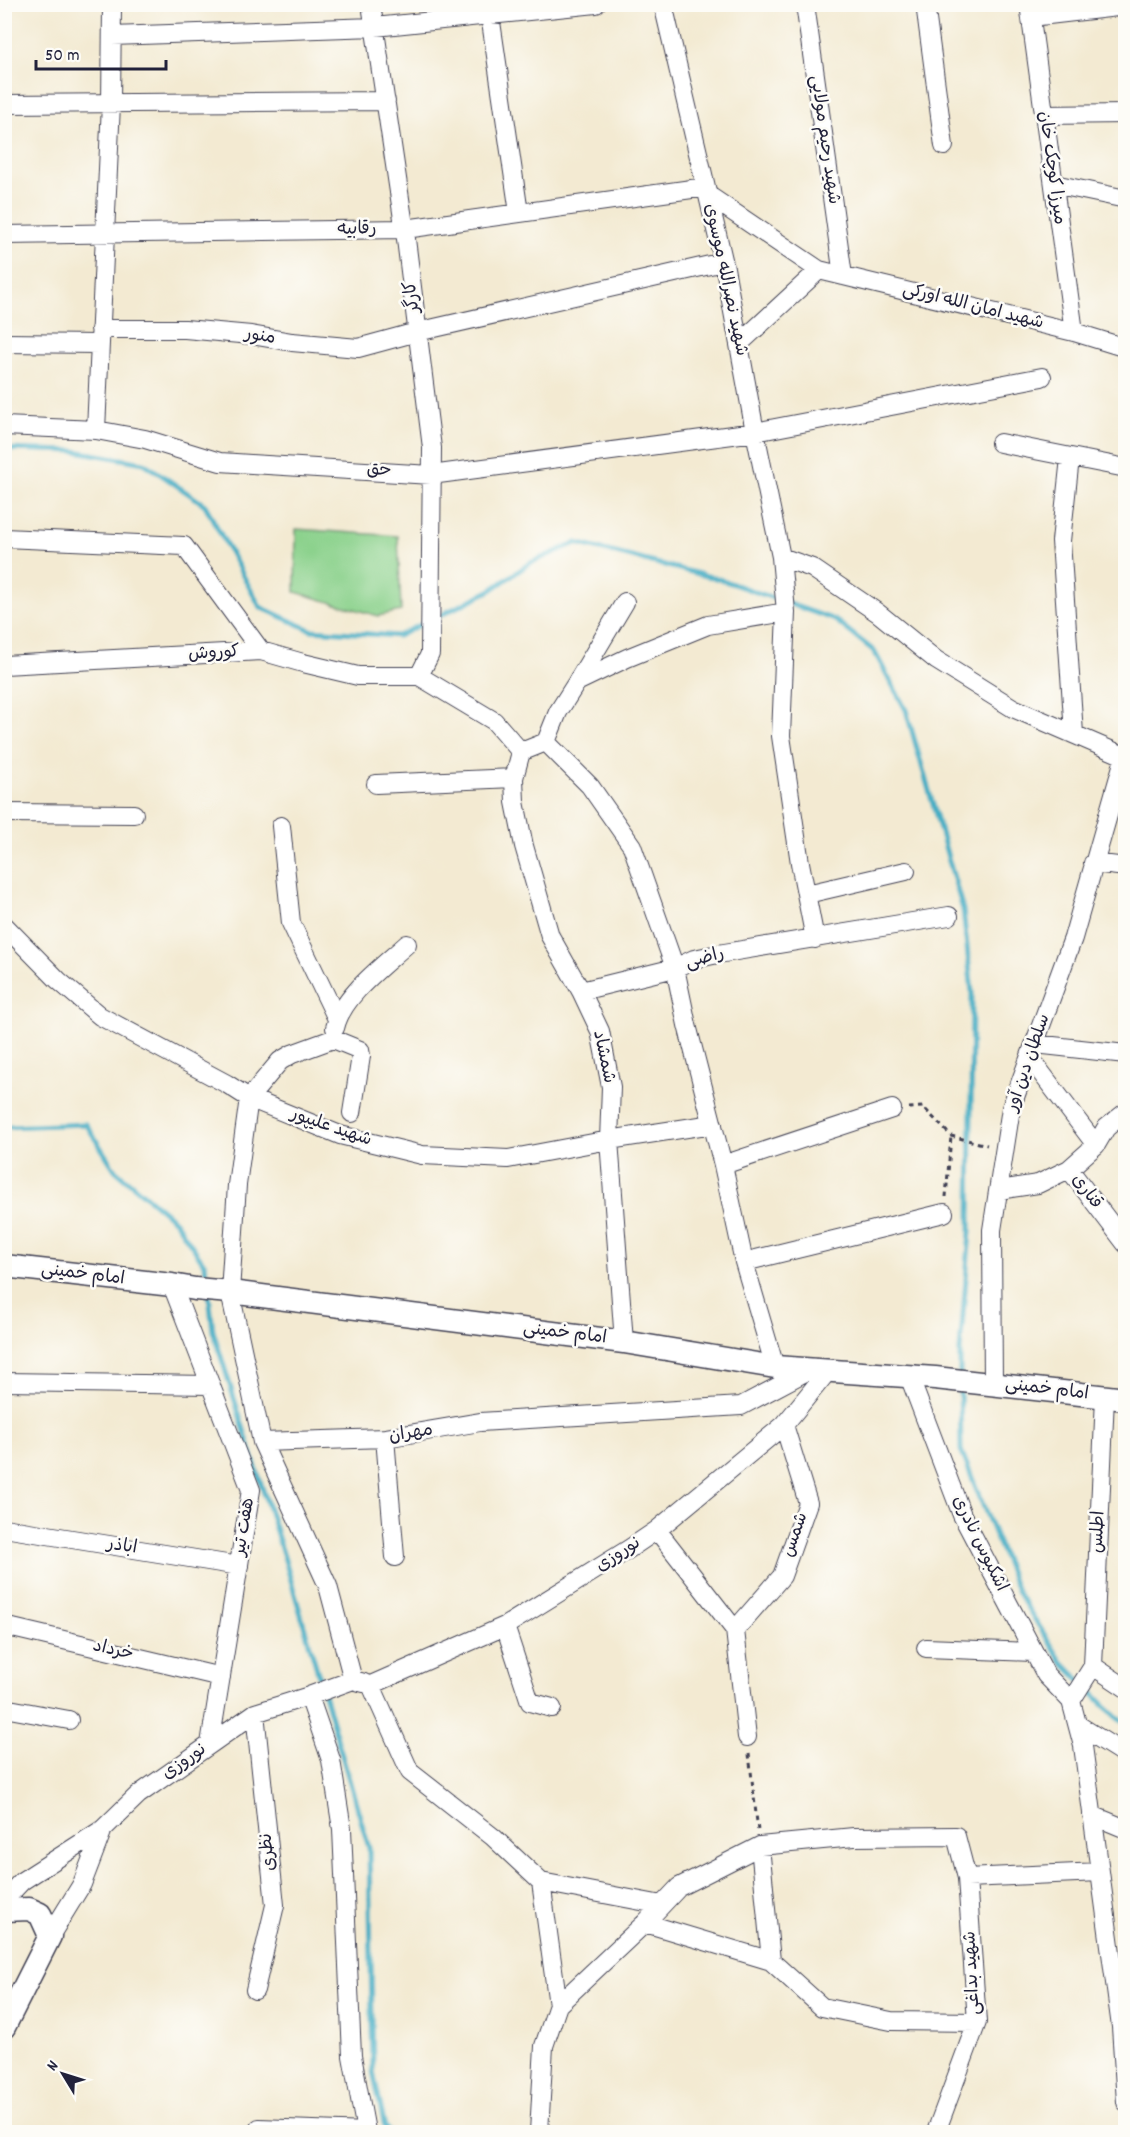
<svg xmlns="http://www.w3.org/2000/svg" width="1130" height="2137" font-family="Dekko,'Playpen Sans Arabic',sans-serif">
	<rect width="100%" height="100%" fill="#fdfcf7"/>
	<filter id="ink" filterUnits="userSpaceOnUse"><feTurbulence type="fractalNoise" baseFrequency=".0167" numOctaves="2"/><feDisplacementMap in="SourceGraphic" scale="12" xChannelSelector="R" yChannelSelector="G"/><feConvolveMatrix kernelMatrix="1 2 1 2 8 2 1 2 1" color-interpolation-filters="sRGB"/></filter>
	<filter id="wash" filterUnits="userSpaceOnUse"><feTurbulence type="fractalNoise" baseFrequency=".008" numOctaves="4" result="noise"/><feDisplacementMap in="SourceGraphic" scale="24" xChannelSelector="R" yChannelSelector="G"/><feGaussianBlur stdDeviation="1.35" result="paint"/><feColorMatrix in="noise" values="0 0 0 0 0 0 0 0 0 0 0 0 0 0 0 0 0 1.4 0 .05"/><feComposite in="paint" operator="in"/></filter>
	<g filter="url(#wash)">
		<rect width="100%" height="100%" fill="#f3ead2"/>
		<!-- green -->
		<path fill="#8cd28d" stroke="#577a64" stroke-width="1.5" d="M296,529L398,536L401,611L378,616L295,592Z"/>
		<g fill="none" stroke-linecap="round" stroke-linejoin="round">
			<!-- stream -->
			<path stroke="#45adc4" stroke-width="5" d="M4,449L75,451L144,463L205,505L260,607L311,630L398,636L426,622
				M435,618L491,590L530,563L576,543L719,579L835,620L874,651L906,710L963,910L972,992L970,1232L960,1350V1374
				M4,1127L86,1124L115,1170L175,1221L205,1265L207,1283
				M209,1295L213,1331L285,1560L369,1848L373,2071L385,2127L389,2132
				M960,1386L961,1450L1018,1593L1062,1662L1115,1716L1126,1724"/>
		</g>
	</g>
	<g filter="url(#ink)">
		<g fill="none" stroke-linecap="round" stroke-linejoin="round">
			<defs>
				<path id="minor" d="M371,4L406,239L432,448L430,654L419,676
					M663,4L725,268L755,432L781,557L786,612L781,736L800,863L815,939
					M805,4L843,276
					M925,4L944,146
					M1029,4L1074,332
					M490,15L519,213
					M1031,17L1126,6
					M112,36L375,27L596,4
					M4,104L386,101
					M1044,115L1126,114
					M1054,184L1126,199
					M708,195L819,270L1074,332L1126,348
					M4,235L405,229L706,187
					M100,329H185L251,335L292,342L358,348L417,332L723,262
					M4,343L99,344
					M739,344L819,270
					M4,426L96,430L145,439L220,462L431,475L755,432L1042,377
					M96,430L111,104L112,4
					M1000,443L1126,468
					M1070,458L1061,541L1074,734
					M4,538L184,546L261,651
					M781,557L812,568L878,613L936,660L1013,708L1124,756
					M4,665L261,651L303,663L358,676H419
					M419,676L494,721L521,752
					M577,682L625,602
					M546,742L590,786L632,846L675,968L687,1025L723,1165L744,1262L775,1367
					M521,752L514,778L515,802L524,846L550,936L581,991L600,1031L611,1087L609,1140L624,1342
					M521,752L546,742L558,712L577,682L627,658L708,625L786,612
					M376,784L514,778
					M4,813L134,814
					M281,826L291,923L337,1019
					M1093,863L1126,867
					M807,894L906,871
					M4,925L58,980L100,1016L227,1084L249,1098L340,1135L422,1155L508,1159L609,1140L713,1124
					M581,991L675,968L694,959L718,954L949,916
					M335,1028C342,996 383,966 407,944
					M1035,1044L1126,1054
					M1030,1058L1096,1145
					M723,1165L892,1109
					M1069,1169L1126,1244
					M999,1190L1038,1184L1069,1169L1096,1145L1106,1128L1126,1112
					M744,1262L944,1213
					M172,1285L251,1490L210,1744
					M909,1376L962,1515L1046,1675L1071,1701
					M4,1382L211,1385
					M993,1384L992,1230L1011,1108L1073,938L1126,752
					M1105,1397L1093,1666L1071,1701L1083,1746L1121,2027L1126,2102
					M385,1438L395,1557
					M262,1442L230,1292L237,1185L249,1098L280,1061L292,1054L333,1039L360,1050L361,1056L352,1113
					M4,1528L239,1566
					M657,1530L735,1630L747,1737
					M4,1626L221,1677
					M505,1626L530,1702L552,1708
					M735,1630L782,1576L808,1503L784,1425
					M926,1648L1033,1652
					M1093,1666L1126,1688
					M353,1680L328,1586L262,1442L385,1438L480,1422L741,1406L807,1371
					M371,1685L505,1626L629,1549L657,1530L784,1425L828,1371
					M371,1685L410,1772L493,1837L541,1882L662,1905
					M309,1696L331,1760L342,1829L352,2056L366,2131
					M4,1708L69,1720
					M255,1713L275,1905L255,1990
					M1078,1725L1126,1755
					M1092,1815L1126,1829
					M760,1846L771,1961
					M541,1882L558,2005
					M4,1900L22,1881L103,1829L138,1795L255,1713L309,1696L353,1680L364,1683
					M645,1923L771,1961L822,2007L891,2021L977,2022
					M50,1936L82,1884L103,1829
					M259,2128L367,2132
					M539,2132L544,2046L558,2005L645,1923L679,1887L760,1846L854,1837L956,1836L967,1878L1100,1872
					M936,2132L977,2022L967,1878"/>
				<path id="major" d="M4,1266L172,1285L195,1289L230,1292L624,1342L775,1367L935,1378L1126,1399
					M4,1910L29,1909L40,1914L50,1936L4,2027"/>
			</defs>
			<!-- minor casing -->
			<use href="#minor" stroke="#414052" stroke-width="20"/>
			<!-- major casing -->
			<use href="#major" stroke="#414052" stroke-width="25"/>
			<!-- path -->
			<path stroke="#414052" stroke-width="3" stroke-dasharray="4.5 4.5" stroke-linecap="butt" d="M909,1108L923,1107L951,1136L987,1145
				M946,1197L951,1136
				M749,1754L758,1831"/>
			<!-- minor -->
			<use href="#minor" stroke="#fff" stroke-width="18"/>
			<!-- major -->
			<use href="#major" stroke="#fff" stroke-width="22"/>
		</g>
	</g>
	<g text-anchor="middle" dominant-baseline="central" stroke-width="5" stroke-linejoin="round" paint-order="stroke">
		<!-- street labels -->
		<g font-size="18" fill="#22223b" stroke="#fdfcf7">
			<text transform="translate(824 140) rotate(82)">شهید رحیم مولایی</text>
			<text transform="translate(1051 168) rotate(82)">میرزا کوچک خان</text>
			<text transform="translate(357 230) rotate(-1)">رقابیه</text>
			<text transform="translate(725 280) rotate(78)">شهید نصرالله موسوی</text>
			<text transform="translate(413 297) rotate(-97)">کارگر</text>
			<text transform="translate(973 307) rotate(14)">شهید امان الله اورکی</text>
			<text transform="translate(260 337) rotate(9)">منور</text>
			<text transform="translate(379 471) rotate(3)">حق</text>
			<text transform="translate(214 654) rotate(-3)">کوروش</text>
			<text transform="translate(705 959) rotate(-15)">راضی</text>
			<text transform="translate(603 1057) rotate(78)">شمشاد</text>
			<text transform="translate(1029 1063) rotate(-71)">سلطان دین آور</text>
			<text transform="translate(331 1128) rotate(19)">شهید علیپور</text>
			<text transform="translate(1086 1192) rotate(53)">قناری</text>
			<text transform="translate(83 1275) rotate(7)">امام خمینی</text>
			<text transform="translate(565 1334) rotate(7)">امام خمینی</text>
			<text transform="translate(1047 1390) rotate(7)">امام خمینی</text>
			<text transform="translate(411 1434) rotate(-9)">مهران</text>
			<text transform="translate(245 1527) rotate(-81)">هفت تیر</text>
			<text transform="translate(1099 1532) rotate(-87)">اطلس</text>
			<text transform="translate(796 1535) rotate(-71)">شمس</text>
			<text transform="translate(979 1544) rotate(64)">اشکبوس نادری</text>
			<text transform="translate(122 1547) rotate(9)">اباذر</text>
			<text transform="translate(619 1555) rotate(-33)">نوروزی</text>
			<text transform="translate(113 1651) rotate(13)">خرداد</text>
			<text transform="translate(185 1762) rotate(-35)">نوروزی</text>
			<text transform="translate(269 1852) rotate(-96)">نظری</text>
			<text transform="translate(973 1973) rotate(-93)">شهید بداغی</text>
		</g>
	</g>
	<!-- margin -->
	<rect width="1130" height="2137" fill="none" stroke="#fdfcf7" stroke-width="24"/>
	<!-- north arrow -->
	<g transform="translate(63 2074) rotate(308)" stroke="#fdfcf7" stroke-width="4.5" paint-order="stroke">
	<path d="M0-4.5L10 22L0 15L-10 22Z" fill="#22223b"/>
	<text y="-9" font-size="16" font-weight="bold" text-anchor="middle" fill="#22223b">N</text>
	</g>
	<!-- scale -->
	<path d="M36 60v9h130v-9" fill="none" stroke="#22223b" stroke-width="3"/>
	<text x="45" y="60" font-size="18" fill="#22223b" stroke="#fdfcf7" stroke-width="4.5" paint-order="stroke">50 m</text>
</svg>
